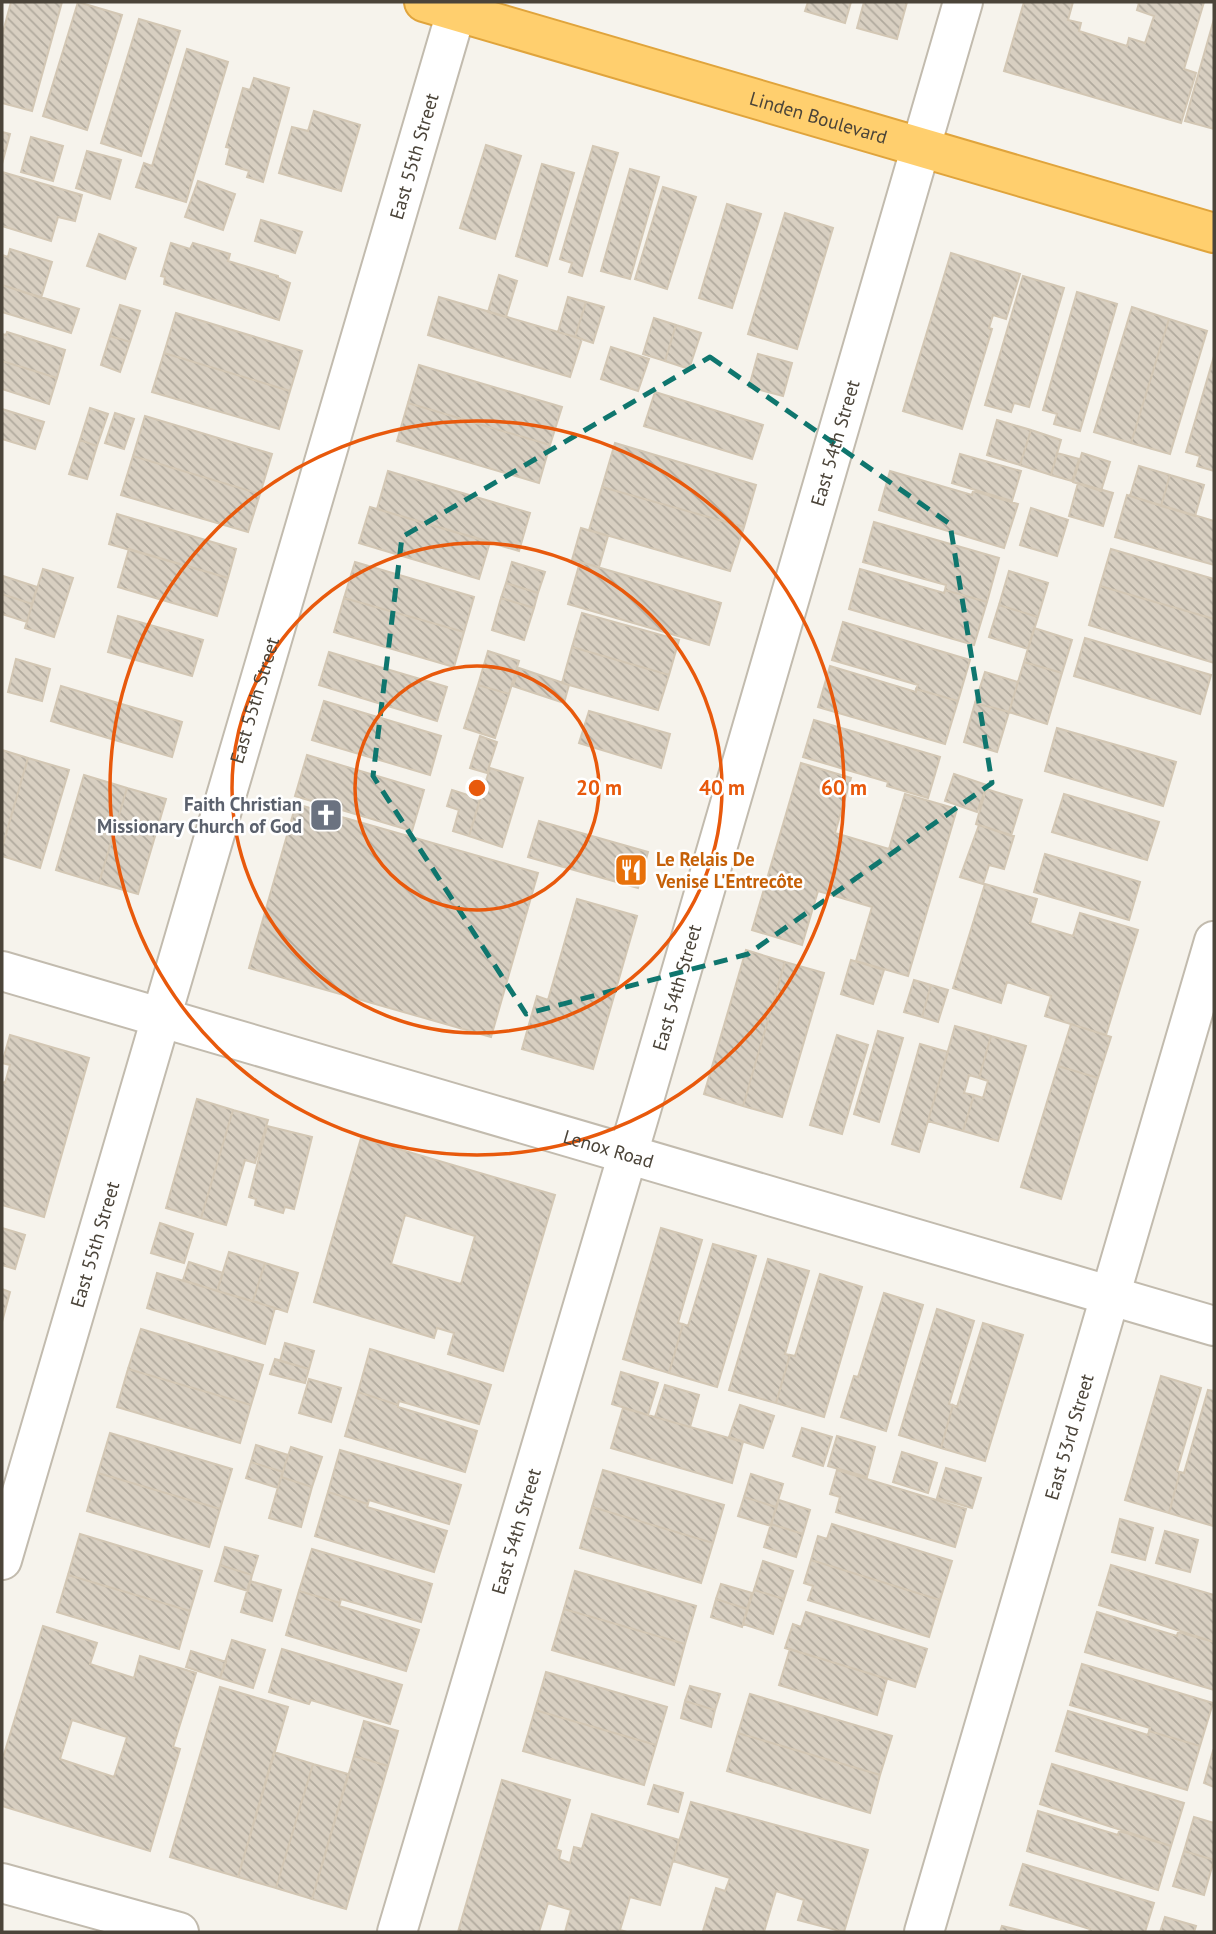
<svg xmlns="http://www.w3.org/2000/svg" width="1216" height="1934" font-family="'PT Sans',sans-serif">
	<defs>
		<pattern id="building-back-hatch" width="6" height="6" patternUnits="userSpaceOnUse" patternTransform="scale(1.75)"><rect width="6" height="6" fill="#d8cfc1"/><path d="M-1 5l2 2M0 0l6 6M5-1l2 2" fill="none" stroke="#b1aa9e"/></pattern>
	</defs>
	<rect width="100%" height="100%" fill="#f6f3ec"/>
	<!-- building -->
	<path fill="url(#building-back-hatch)" stroke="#d3c7b4" stroke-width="2" fill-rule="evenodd" d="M11,2H62L32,111L2,103V36Z
		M78,2L122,15L87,130L43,116Z
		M808,2H851L845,23L805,11Z
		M864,2H907L897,39L857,28Z
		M1024,2H1073L1068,20L1081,23L1079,31L1127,46L1129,38L1145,43L1154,16L1137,10L1139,3L1136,2H1204L1184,69L1196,73L1181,123L1004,71Z
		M139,19L180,31L141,156L101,143Z
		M1214,19V129L1185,121Z
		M187,49L228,62L186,202L136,187L144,163L152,166Z
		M254,78L289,88L263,182L247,177L249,171L226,164L230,148L226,147L243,88L250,90Z
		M314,111L360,125L341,191L279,173L292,127L308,131Z
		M2,132L10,134L2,164Z
		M31,137L63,146L53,181L21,172Z
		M486,145L521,156L495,239L460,228Z
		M593,146L618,153L582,276L569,272L572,263L560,259Z
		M87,151L121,160L110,199L76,188Z
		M542,164L574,173L547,266L516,256Z
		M630,169L659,177L630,279L601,271Z
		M2,172L82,195L75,221L58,217L51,241L2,226Z
		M198,181L235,194L223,230L185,217Z
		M663,187L696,197L667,289L635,279Z
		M727,204L761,214L732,308L699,298Z
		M785,213L833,228L797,349L748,334Z
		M261,220L302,232L295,253L255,241Z
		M99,234L136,248L125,279L87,266Z
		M171,243L190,249L193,243L230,254L228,261L278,276V278L290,283L279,320L164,284L165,277L161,276Z
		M10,249L52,262L41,298L2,285V255L8,257Z
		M951,253L1020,274L1006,319L993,315L989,328L992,329L962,429L903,411Z
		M499,275L517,281L506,317L488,312Z
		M1023,276L1064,288L1029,407L1014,403L1011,412L985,405Z
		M2,285L79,309L71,333L2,312Z
		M1077,292L1117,304L1080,431L1054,424L1057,414L1043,410Z
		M439,297L582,339L570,377L428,335Z
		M568,297L586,302L575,337L558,332Z
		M586,302L604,307L593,343L575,337Z
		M120,305L140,311L130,342L110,336Z
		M1132,307L1169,319L1131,443L1094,432Z
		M176,313L302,351L290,391L164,353Z
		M654,318L676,325L665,361L643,354Z
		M1169,319L1207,331L1170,454L1131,443Z
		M676,325L701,333L689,369L665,361Z
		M7,332L65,350L57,378L2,361V334L6,335Z
		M110,336L130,342L120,372L101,365Z
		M611,347L649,359L638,391L601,379Z
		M164,353L290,391L279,429L152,392Z
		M758,354L792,363L783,396L749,387Z
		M1214,356V471L1197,466L1200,456L1186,452Z
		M2,361L57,378L49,404L2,389Z
		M419,365L562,407L550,445L408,403Z
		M655,392L763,425L752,459L644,426Z
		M408,403L550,445L539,483L397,441Z
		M90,408L108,414L97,446L80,440Z
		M2,409L44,422L35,449L2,439Z
		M115,413L134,419L124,449L105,443Z
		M145,416L272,454L260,494L133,456Z
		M997,420L1031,430L1020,465L987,455Z
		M1031,430L1061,440L1051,475L1020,465Z
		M80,440L97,446L87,479L69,474Z
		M615,443L756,485L744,527L602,487Z
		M1057,453L1079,459L1072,481L1051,475Z
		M1082,453L1110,462L1101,491L1073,482Z
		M960,454L1021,471L1012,501L952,483Z
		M133,456L260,494L248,532L121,495Z
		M1139,466L1170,475L1161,506L1130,496Z
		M388,471L530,513L519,551L377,509Z
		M890,471L972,495L973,491L1018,504L1004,548L879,510Z
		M1170,475L1204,485L1195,516L1161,506Z
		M1078,483L1113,493L1103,526L1069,516Z
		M602,487L744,527L730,571L589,530Z
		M1127,495L1214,521V565L1115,537Z
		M370,507L490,542L479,579L359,543Z
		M1031,508L1068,520L1057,556L1020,545Z
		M117,514L236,549L228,578L109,544Z
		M874,522L999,558L987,602L945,590L946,585L863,562Z
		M581,528L608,536L599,567L572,560Z
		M129,549L228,578L217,616L118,587Z
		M1111,549L1214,579V619L1100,586Z
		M355,562L474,597L464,632L344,598Z
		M512,562L545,572L538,593L506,583Z
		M580,562L721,603L709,645L568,604Z
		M43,569L73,578L54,637L25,628Z
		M860,569L944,593L945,590L987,602L974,645L849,609Z
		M1009,571L1048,583L1038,617L999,605Z
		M3,576L37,587L32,604L2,594Z
		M506,583L538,593L534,608L501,598Z
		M1100,586L1214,619V663L1089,625Z
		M2,594L32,604L27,622L2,614Z
		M344,598L464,632L454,667L334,632Z
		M501,598L534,608L524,640L492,630Z
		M999,605L1038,617L1028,649L989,637Z
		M582,613L679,640L669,675L572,647Z
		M118,616L203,640L192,676L108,652Z
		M843,622L970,660L958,701L916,689L918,685L832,660Z
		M1034,628L1072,640L1062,673L1024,662Z
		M1085,638L1211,675L1200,714L1074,676Z
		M572,647L669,675L658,710L562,683Z
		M488,651L519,661L509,694L478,685Z
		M329,652L447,687L437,721L319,685Z
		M16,659L50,669L42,701L8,692Z
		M1024,662L1062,673L1047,724L1009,712Z
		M830,666L916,692V689L958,701L945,744L818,707Z
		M519,668L569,685L564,703L513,686Z
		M985,672L1018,682L1009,712L975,703Z
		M478,685L509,694L495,738L464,728Z
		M61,686L182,722L172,757L51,721Z
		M324,701L441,736L430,775L312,740Z
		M975,703L1009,712L997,752L964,742Z
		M589,711L670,734L661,768L579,743Z
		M814,720L940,757L928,798L887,786L888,782L803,757Z
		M1057,728L1176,762L1163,806L1045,771Z
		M480,736L497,742L487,773L470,768Z
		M2,750L28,758L2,848Z
		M307,755L424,790L412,831L295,796Z
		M28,758L69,770L40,868L2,856V848Z
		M801,763L851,778L835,833L889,849L905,794L957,809L908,976L856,961L872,907L818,891L802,945L752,930Z
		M490,768L523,778L502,847L469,836Z
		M954,774L987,785L977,812L945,801Z
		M84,775L127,788L99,883L56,870Z
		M127,788L166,799L138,894L99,883Z
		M986,789L1022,800L1011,836L976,824Z
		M452,790L480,799L469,836L453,831L459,810L447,806Z
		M1064,794L1159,822L1147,860L1052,832Z
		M296,804L538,873L491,1037L249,968Z
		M539,821L648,852L638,888L528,857Z
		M979,825L1014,836L1004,869L989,865L983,884L960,877Z
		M1045,854L1140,882L1129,920L1034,892Z
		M985,884L1037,899L1030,923L1073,936L1080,913L1138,930L1106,1035L1045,1016L1051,996L1007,982L1001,1003L953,988Z
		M577,899L637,916L593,1069L522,1049L537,996L548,1000Z
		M746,950L785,962L743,1106L704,1094Z
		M851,960L884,970L873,1004L841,994Z
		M785,962L824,973L782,1117L743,1106Z
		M914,980L931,985L922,1017L904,1012Z
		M931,985L948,990L938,1022L922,1017Z
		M1071,1024L1111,1037L1098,1078L1058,1066Z
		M955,1026L991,1036L979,1078L969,1075L967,1083L964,1093L974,1095L963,1131L928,1121Z
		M878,1031L903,1038L879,1122L854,1114Z
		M10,1035L89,1058L44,1217L2,1205V1082L5,1083L10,1065L2,1063Z
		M837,1035L868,1045L842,1134L810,1125Z
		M991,1036L1026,1046L998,1141L963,1131L974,1095L983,1098L988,1081L979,1078Z
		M920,1044L948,1052L919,1152L892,1144Z
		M1058,1066L1098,1078L1061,1199L1021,1187Z
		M197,1099L233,1110L201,1218L166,1208Z
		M233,1110L268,1120L255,1163L245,1160L226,1225L201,1218Z
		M267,1126L312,1137L294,1209L285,1207L283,1213L255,1205L256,1199L249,1197Z
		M361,1138L555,1195L503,1371L448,1354L454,1333L437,1328L434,1338L314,1302ZM405,1215L475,1236L461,1284L391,1264Z
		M160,1223L193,1234L184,1263L151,1253Z
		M2,1228L25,1235L15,1269L2,1265Z
		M661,1228L702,1240L678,1323L683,1324L669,1373L623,1359Z
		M713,1244L756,1256L717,1387L669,1373L683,1324L688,1326Z
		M229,1252L265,1263L253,1301L217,1291Z
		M768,1259L809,1271L785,1354L790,1355L776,1403L729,1390Z
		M189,1262L223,1273L217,1291L183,1280Z
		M265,1263L298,1273L287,1312L253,1301Z
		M157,1273L275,1308L265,1344L147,1308Z
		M820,1274L862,1287L824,1417L776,1403L790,1355L795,1356Z
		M2,1289L10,1292L2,1322Z
		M884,1293L923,1305L886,1431L841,1417L854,1376L858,1377Z
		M937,1309L974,1321L949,1404L953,1405L941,1448L899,1435Z
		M983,1323L1023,1335L985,1461L941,1448L953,1405L957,1407Z
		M141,1329L263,1365L251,1405L128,1369Z
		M285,1343L314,1351L309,1369L280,1361Z
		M370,1349L491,1385L479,1424L399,1401L398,1405L358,1392Z
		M275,1359L309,1369L305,1383L270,1374Z
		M128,1369L251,1405L240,1443L117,1407Z
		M621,1372L658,1383L648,1415L612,1404Z
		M1161,1376L1201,1388L1177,1471L1180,1472L1169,1513L1125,1500Z
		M309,1379L341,1388L331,1422L299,1413Z
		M665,1385L699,1395L690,1427L655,1417Z
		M1208,1390L1214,1391L1213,1526L1169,1513L1180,1472L1184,1473Z
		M358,1392L398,1405V1407L477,1431L465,1472L345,1436Z
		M740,1405L774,1416L763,1448L729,1437Z
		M623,1408L743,1442L732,1483L611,1448Z
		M802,1428L832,1437L823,1466L793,1456Z
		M110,1433L232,1469L220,1509L98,1473Z
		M837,1436L875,1447L867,1477L828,1466Z
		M256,1445L288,1455L283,1472L251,1462Z
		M291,1447L322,1457L312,1487L281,1477Z
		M340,1450L461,1485L449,1524L369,1500L368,1504L328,1492Z
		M902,1452L937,1463L928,1493L893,1482Z
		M251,1462L283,1472L278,1488L246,1478Z
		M946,1468L981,1478L972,1508L937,1498Z
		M603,1470L724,1505L713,1543L592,1507Z
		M837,1470L966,1509L955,1547L836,1512L840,1497L830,1494Z
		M98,1473L220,1509L209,1547L87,1511Z
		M751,1474L783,1484L776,1507L744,1497Z
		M281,1477L312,1487L301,1527L269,1518Z
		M328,1492L368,1504L367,1507L447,1531L434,1572L315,1536Z
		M744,1497L776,1507L771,1526L738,1516Z
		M779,1500L810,1510L803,1534L771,1524Z
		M592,1507L713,1543L701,1583L580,1548Z
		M1120,1519L1153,1528L1145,1560L1112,1552Z
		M771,1524L803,1534L796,1557L764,1547Z
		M832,1524L952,1561L940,1600L811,1560L818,1536L827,1539Z
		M1165,1531L1198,1540L1190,1572L1156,1563Z
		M80,1534L202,1571L190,1611L68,1575Z
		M225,1547L258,1556L252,1575L220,1565Z
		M312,1549L432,1584L421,1622L341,1599L340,1603L299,1591Z
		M811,1560L940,1600L929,1637L808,1600L813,1586L804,1583Z
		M763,1561L793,1571L784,1599L754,1590Z
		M220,1565L252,1575L248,1591L215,1581Z
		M1111,1565L1214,1595V1642L1099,1605Z
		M575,1571L696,1606L685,1644L564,1609Z
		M68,1575L190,1611L179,1649L57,1612Z
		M250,1581L281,1590L272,1621L241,1612Z
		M721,1584L752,1593L747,1609L716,1599Z
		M754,1590L784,1599L773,1634L743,1624Z
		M299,1591L340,1603L339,1606L419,1630L406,1671L286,1635Z
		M716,1599L747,1609L742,1627L711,1617Z
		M564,1609L685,1644L674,1685L552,1650Z
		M806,1612L927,1649L915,1687L785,1648L793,1624L801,1627Z
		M1097,1612L1177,1636L1178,1632L1214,1642V1690L1085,1652Z
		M43,1626L97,1643L90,1664L134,1678L140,1656L196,1673L173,1747L180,1749L150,1851L2,1806V1761ZM72,1720L127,1737L114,1777L60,1759Z
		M232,1640L265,1650L253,1688L220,1678Z
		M282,1649L402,1685L390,1724L311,1700L309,1704L269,1692Z
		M790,1649L887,1679L877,1715L779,1685Z
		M191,1651L226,1662L220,1678L186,1667Z
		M1082,1664L1213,1703L1200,1746L1149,1731L1150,1728L1070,1705Z
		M546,1672L667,1707L656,1745L535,1710Z
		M690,1686L720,1694L715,1710L685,1701Z
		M220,1687L288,1707L238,1877L170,1857Z
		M750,1694L892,1736L880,1775L738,1733Z
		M685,1701L715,1710L711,1727L681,1718Z
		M535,1710L656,1745L644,1785L523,1751Z
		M1068,1711L1148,1735L1149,1731L1200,1746L1187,1790L1056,1751Z
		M364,1721L398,1731L388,1766L354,1756Z
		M738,1733L880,1775L870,1813L727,1771Z
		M1213,1751L1214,1752V1787L1204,1783Z
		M274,1752L313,1764L276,1888L238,1877Z
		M354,1756L388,1766L346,1909L312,1899Z
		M313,1764L348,1774L312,1899L276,1888Z
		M1052,1764L1184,1803L1171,1846L1040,1804Z
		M502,1780L570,1800L556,1849L561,1851L559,1859L570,1863L574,1847L582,1849L592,1814L679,1840L660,1905L630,1897L620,1930L627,1932H565L571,1910L548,1903L539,1932H458Z
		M654,1785L683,1793L678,1812L648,1804Z
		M691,1802L868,1850L844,1932L798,1920L804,1900L776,1891L764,1932L703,1931L716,1888L725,1891L730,1878L673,1861Z
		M1038,1811L1118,1835L1119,1831L1171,1846L1158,1890L1027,1851Z
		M1194,1817L1214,1823V1860L1184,1851Z
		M1184,1851L1214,1860L1204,1895L1173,1886Z
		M1023,1864L1154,1903L1145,1932H1089L1090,1929L1010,1905Z
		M1165,1917L1196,1926L1194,1932H1160Z
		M1002,1926L1027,1932H1000Z"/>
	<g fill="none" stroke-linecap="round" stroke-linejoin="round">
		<defs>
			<g id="minor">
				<path id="s1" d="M2,971L1214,1326"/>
				<path id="s2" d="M2,1560L459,2"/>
				<path d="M2,1883L179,1932"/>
				<path id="s3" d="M397,1932L641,1110L963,2"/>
				<path id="s4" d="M924,1932L1214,941"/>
			</g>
			<g id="highway">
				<path id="s5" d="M424,2L1214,233"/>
			</g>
		</defs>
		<!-- minor casing -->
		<use href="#minor" stroke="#c2bbae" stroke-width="42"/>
		<!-- highway casing -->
		<use href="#highway" stroke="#e0a43c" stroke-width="42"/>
		<!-- minor -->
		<use href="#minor" stroke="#fff" stroke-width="38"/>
		<!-- highway -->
		<use href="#highway" stroke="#ffcf6e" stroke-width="38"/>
	</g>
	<!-- marked area -->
	<path fill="none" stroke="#0f766e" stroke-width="5" stroke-dasharray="14 9" stroke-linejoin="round" d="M710,357L950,524L992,783L748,954L526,1014L373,776L402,537Z"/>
	<!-- distance rings -->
	<g fill="none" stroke="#e8590c" stroke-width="3.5">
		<circle cx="477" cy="788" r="122"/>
		<circle cx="477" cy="788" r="245"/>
		<circle cx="477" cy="788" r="367"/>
	</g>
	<!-- icons -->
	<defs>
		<symbol id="church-square" viewBox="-11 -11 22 22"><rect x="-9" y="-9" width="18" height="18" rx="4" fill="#6b7280" stroke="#fff"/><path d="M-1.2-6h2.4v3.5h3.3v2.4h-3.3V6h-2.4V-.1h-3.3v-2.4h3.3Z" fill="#fff"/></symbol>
		<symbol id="restaurant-square" viewBox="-11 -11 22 22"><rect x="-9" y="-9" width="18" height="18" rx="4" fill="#e8710a" stroke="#fff"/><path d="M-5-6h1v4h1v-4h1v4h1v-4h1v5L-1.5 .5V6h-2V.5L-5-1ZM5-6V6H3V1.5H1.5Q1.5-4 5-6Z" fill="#fff"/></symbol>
	</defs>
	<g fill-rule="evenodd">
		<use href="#church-square" x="307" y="796" width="38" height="38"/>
		<use href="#restaurant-square" x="612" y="851" width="38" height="38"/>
	</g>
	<g text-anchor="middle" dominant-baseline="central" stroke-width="5" stroke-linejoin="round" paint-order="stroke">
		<!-- street labels -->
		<g font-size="19" fill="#4b4439" stroke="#fff">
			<text stroke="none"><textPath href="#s5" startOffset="411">Linden Boulevard</textPath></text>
			<text stroke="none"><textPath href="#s2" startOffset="1463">East 55th Street</textPath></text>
			<text stroke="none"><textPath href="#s3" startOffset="1552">East 54th Street</textPath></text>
			<text stroke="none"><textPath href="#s2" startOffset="896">East 55th Street</textPath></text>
			<text stroke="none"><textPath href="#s3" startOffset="985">East 54th Street</textPath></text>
			<text stroke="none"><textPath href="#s1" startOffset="632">Lenox Road</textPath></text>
			<text stroke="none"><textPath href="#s2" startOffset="329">East 55th Street</textPath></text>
			<text stroke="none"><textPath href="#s4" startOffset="516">East 53rd Street</textPath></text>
			<text stroke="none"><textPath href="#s3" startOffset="418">East 54th Street</textPath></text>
		</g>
		<!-- worship labels -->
		<g font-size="19" font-weight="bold" fill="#5b616d" stroke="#fff" text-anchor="end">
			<text x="302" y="804">Faith Christian<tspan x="302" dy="22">Missionary Church of God</tspan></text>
		</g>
		<!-- food labels -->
		<g font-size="19" font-weight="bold" fill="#c56008" stroke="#fff" text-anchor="start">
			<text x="656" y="859">Le Relais De<tspan x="656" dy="22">Venise L'Entrecôte</tspan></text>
		</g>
	</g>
	<circle cx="477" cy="788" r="10" fill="#e8590c" stroke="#fff" stroke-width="3.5"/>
	<g font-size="21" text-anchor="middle" font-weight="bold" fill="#e8590c" stroke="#fff" stroke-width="5" stroke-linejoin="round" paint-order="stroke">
		<text x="599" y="795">20 m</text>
		<text x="722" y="795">40 m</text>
		<text x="844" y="795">60 m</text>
	</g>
	<!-- border -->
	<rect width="1216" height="1934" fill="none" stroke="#4b4439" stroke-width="7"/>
</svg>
